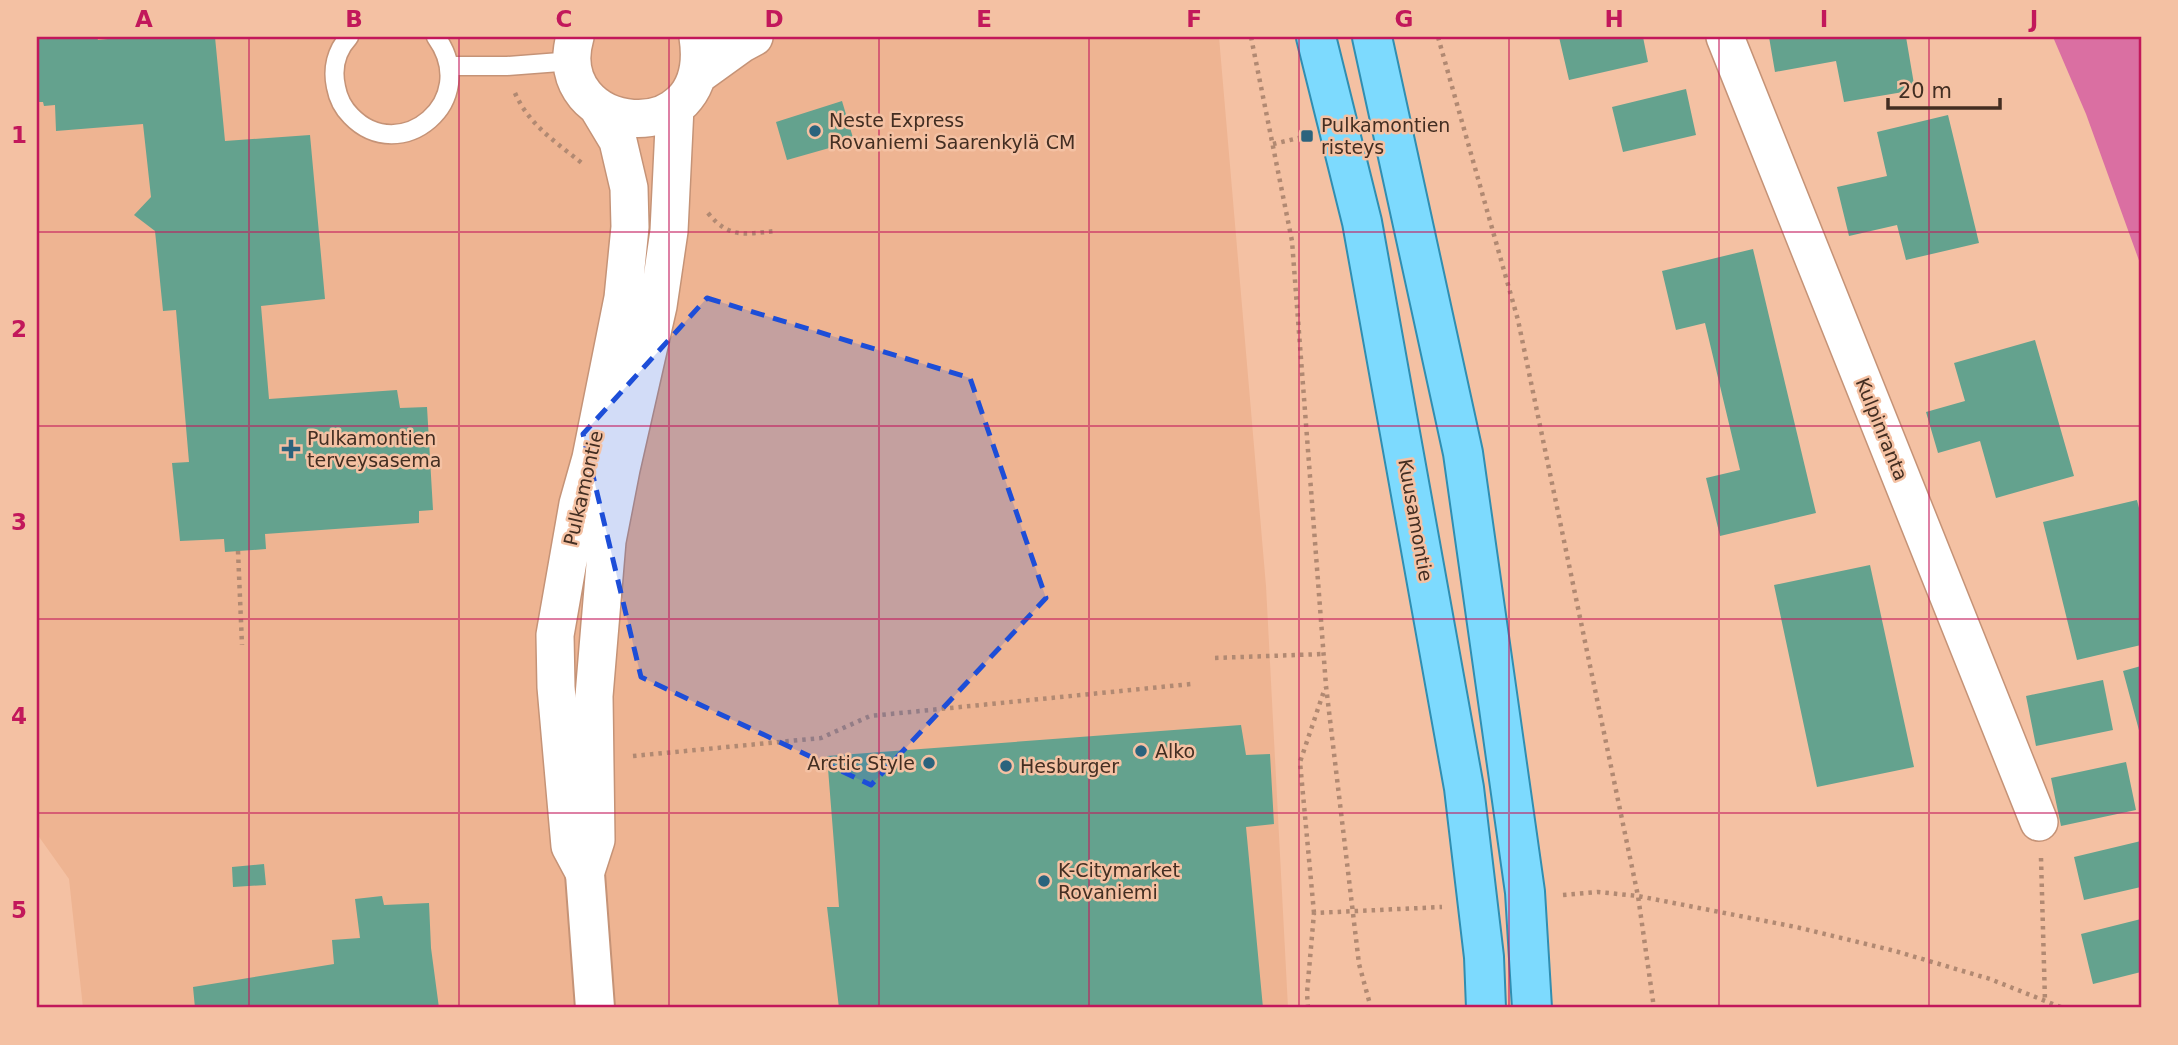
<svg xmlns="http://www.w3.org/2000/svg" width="2178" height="1045" font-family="'DejaVu Sans',sans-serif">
	<rect width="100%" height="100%" fill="#f4c1a3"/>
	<!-- built -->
	<path fill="#eeb492" d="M37,37H1219L1266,586L1288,1008H83L69,879L37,834Z"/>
	<!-- water -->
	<path fill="#da6fa2" d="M2053,37H2141V266L2086,114Z"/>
	<!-- building -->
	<path fill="#64a28e" d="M37,37H97L98,40L127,37H215L225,141L310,135L325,299L261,306L269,399L397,390L400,408L427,407L433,510L419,511V523L265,534L266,549L225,552L224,539L180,541L172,463L189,462L176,310L163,311L155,231L134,215L151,197L143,124L56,131L55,105L44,106L43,102H37Z
		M1559,37H1643L1648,62L1569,80Z
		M1769,37H1906L1915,90L1844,102L1836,61L1775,72Z
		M1686,89L1696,135L1623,152L1612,107Z
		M842,101L854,141L787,160L776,122Z
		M1948,115L1979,243L1906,260L1897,225L1849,236L1837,187L1887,176L1877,132Z
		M1753,249L1816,513L1720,536L1706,478L1740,470L1705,323L1676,330L1662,271Z
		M2035,340L2074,476L1996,498L1980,441L1938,453L1926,412L1965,401L1954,363Z
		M2137,500L2141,516V645L2077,660L2043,522Z
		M1870,565L1914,767L1817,787L1774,585Z
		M2141,666V734H2140L2123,671Z
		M2103,680L2113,730L2036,746L2026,696Z
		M1241,725L1246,755L1270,754L1274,824L1246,827L1263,1008H839L827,907H839L827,756Z
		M2126,762L2136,810L2061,826L2051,778Z
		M2141,841V887L2084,900L2074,857Z
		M264,864L266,885L233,887L232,867Z
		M382,896L384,905L429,903L431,948L439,1008H195L193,987L334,964L332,940L360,938L355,899Z
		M2141,919V972L2093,984L2081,934Z"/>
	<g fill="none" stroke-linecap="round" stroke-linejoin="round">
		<defs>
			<path id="service" d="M349,37C336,51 332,69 336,87C338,98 343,108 351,116C400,167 482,101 436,37
				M450,66H507L573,61"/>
			<path id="minor" d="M575,37C547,135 716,156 698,37
				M1725,37L2039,822
				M698,75L741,44L754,37
				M585,874L570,846L556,687L555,635L578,504L591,458L623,298L630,227L629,188L618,141L597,106
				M585,874L596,840L594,696L607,541L621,469L658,306L669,231L675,107"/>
			<path id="tertiary" d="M585,874L595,1008"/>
			<path id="primary" d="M1316,37L1362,222L1464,788L1484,957L1486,1008
				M1372,37L1463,453L1525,892L1532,1008"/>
		</defs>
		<!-- service casing -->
		<use href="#service" stroke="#c59377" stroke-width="21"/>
		<!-- minor casing -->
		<use href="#minor" stroke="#c59377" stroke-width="40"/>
		<!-- tertiary casing -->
		<use href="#tertiary" stroke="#c59377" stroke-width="42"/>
		<!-- primary casing -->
		<use href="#primary" stroke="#308eb1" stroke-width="42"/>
		<!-- path -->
		<path stroke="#b18972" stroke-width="4.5" stroke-dasharray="3.5 5" stroke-linecap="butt" d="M1251,37L1292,241L1326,686L1359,964L1371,1008
			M1438,37L1518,320L1638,896L1654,1008
			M515,93C529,125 557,143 583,164
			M1273,144L1303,137
			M708,213C729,239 745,234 775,231
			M238,551L242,645
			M1215,658L1323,654
			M633,756L821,738L870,716L1191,684
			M2041,858L2045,1001
			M1563,895L1598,892L1638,896L1796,927L1895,951L1990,979L2063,1008
			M1314,913L1300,762L1325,688
			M1308,1008L1307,993L1314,913L1442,907"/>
		<!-- service -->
		<use href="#service" stroke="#fff" stroke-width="18"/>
		<!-- minor -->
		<use href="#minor" stroke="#fff" stroke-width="37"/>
		<!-- tertiary -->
		<use href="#tertiary" stroke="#fff" stroke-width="38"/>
		<!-- primary -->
		<use href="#primary" stroke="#7ddafe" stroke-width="38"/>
	</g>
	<!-- marked area -->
	<path fill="#1d4ed8" fill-opacity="0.2" stroke="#1d4ed8" stroke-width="5" stroke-dasharray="14 9" stroke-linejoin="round" d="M707,298L970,378L1046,598L871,785L641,677L583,434Z"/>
	<!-- grid -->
	<path fill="none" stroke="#c2185b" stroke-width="2" stroke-opacity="0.55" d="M249,37V1008M459,37V1008M669,37V1008M879,37V1008M1089,37V1008M1299,37V1008M1509,37V1008M1719,37V1008M1929,37V1008M37,232H2141M37,426H2141M37,619H2141M37,813H2141"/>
	<!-- markers -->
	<g fill="#2b637d" stroke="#f4c1a3" stroke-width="2.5">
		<circle cx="815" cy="131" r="7"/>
		<rect x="1300" y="129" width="14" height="14" rx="3.5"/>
		<path d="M287.5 438.5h7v7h7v7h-7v7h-7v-7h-7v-7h7z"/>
		<circle cx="1141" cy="751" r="7"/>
		<circle cx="929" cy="763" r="7"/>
		<circle cx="1006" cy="766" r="7"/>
		<circle cx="1044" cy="881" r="7"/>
	</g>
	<g text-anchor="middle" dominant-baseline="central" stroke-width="5" stroke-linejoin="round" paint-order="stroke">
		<!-- poi labels -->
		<g font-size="19" fill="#432e22" stroke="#f4c1a3" text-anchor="start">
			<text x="829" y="120">Neste Express<tspan x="829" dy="22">Rovaniemi Saarenkylä CM</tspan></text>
			<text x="1321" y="125">Pulkamontien<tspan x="1321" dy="22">risteys</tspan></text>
			<text x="307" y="438">Pulkamontien<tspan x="307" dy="22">terveysasema</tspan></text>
			<text x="1155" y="751">Alko</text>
			<text x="915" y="763" text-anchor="end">Arctic Style</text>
			<text x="1020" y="766">Hesburger</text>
			<text x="1058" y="870">K-Citymarket<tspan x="1058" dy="22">Rovaniemi</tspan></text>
		</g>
		<!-- street labels -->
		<g font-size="19" fill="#432e22" stroke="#f4c1a3">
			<text transform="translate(1882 429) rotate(68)">Kulpinranta</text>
			<text transform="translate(583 488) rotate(-77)">Pulkamontie</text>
			<text transform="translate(1416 520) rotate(80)">Kuusamontie</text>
		</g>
	</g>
	<!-- border -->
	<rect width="2178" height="1045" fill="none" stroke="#f4c1a3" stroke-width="77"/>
	<!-- scale -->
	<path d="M1888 98v10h112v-10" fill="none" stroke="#432e22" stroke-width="3.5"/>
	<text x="1898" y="98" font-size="21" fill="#432e22" stroke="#f4c1a3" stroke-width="5" paint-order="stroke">20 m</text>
	<rect x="38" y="38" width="2102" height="968" fill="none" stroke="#c2185b" stroke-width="2.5"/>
	<g font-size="23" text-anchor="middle" font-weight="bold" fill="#c2185b">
		<text x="144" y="27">A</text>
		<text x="354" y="27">B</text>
		<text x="564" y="27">C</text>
		<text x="774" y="27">D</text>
		<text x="984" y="27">E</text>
		<text x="1194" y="27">F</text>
		<text x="1404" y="27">G</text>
		<text x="1614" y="27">H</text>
		<text x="1824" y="27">I</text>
		<text x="2034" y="27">J</text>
		<text x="19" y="143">1</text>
		<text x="19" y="337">2</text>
		<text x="19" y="530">3</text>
		<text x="19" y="724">4</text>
		<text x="19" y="918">5</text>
	</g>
</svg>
